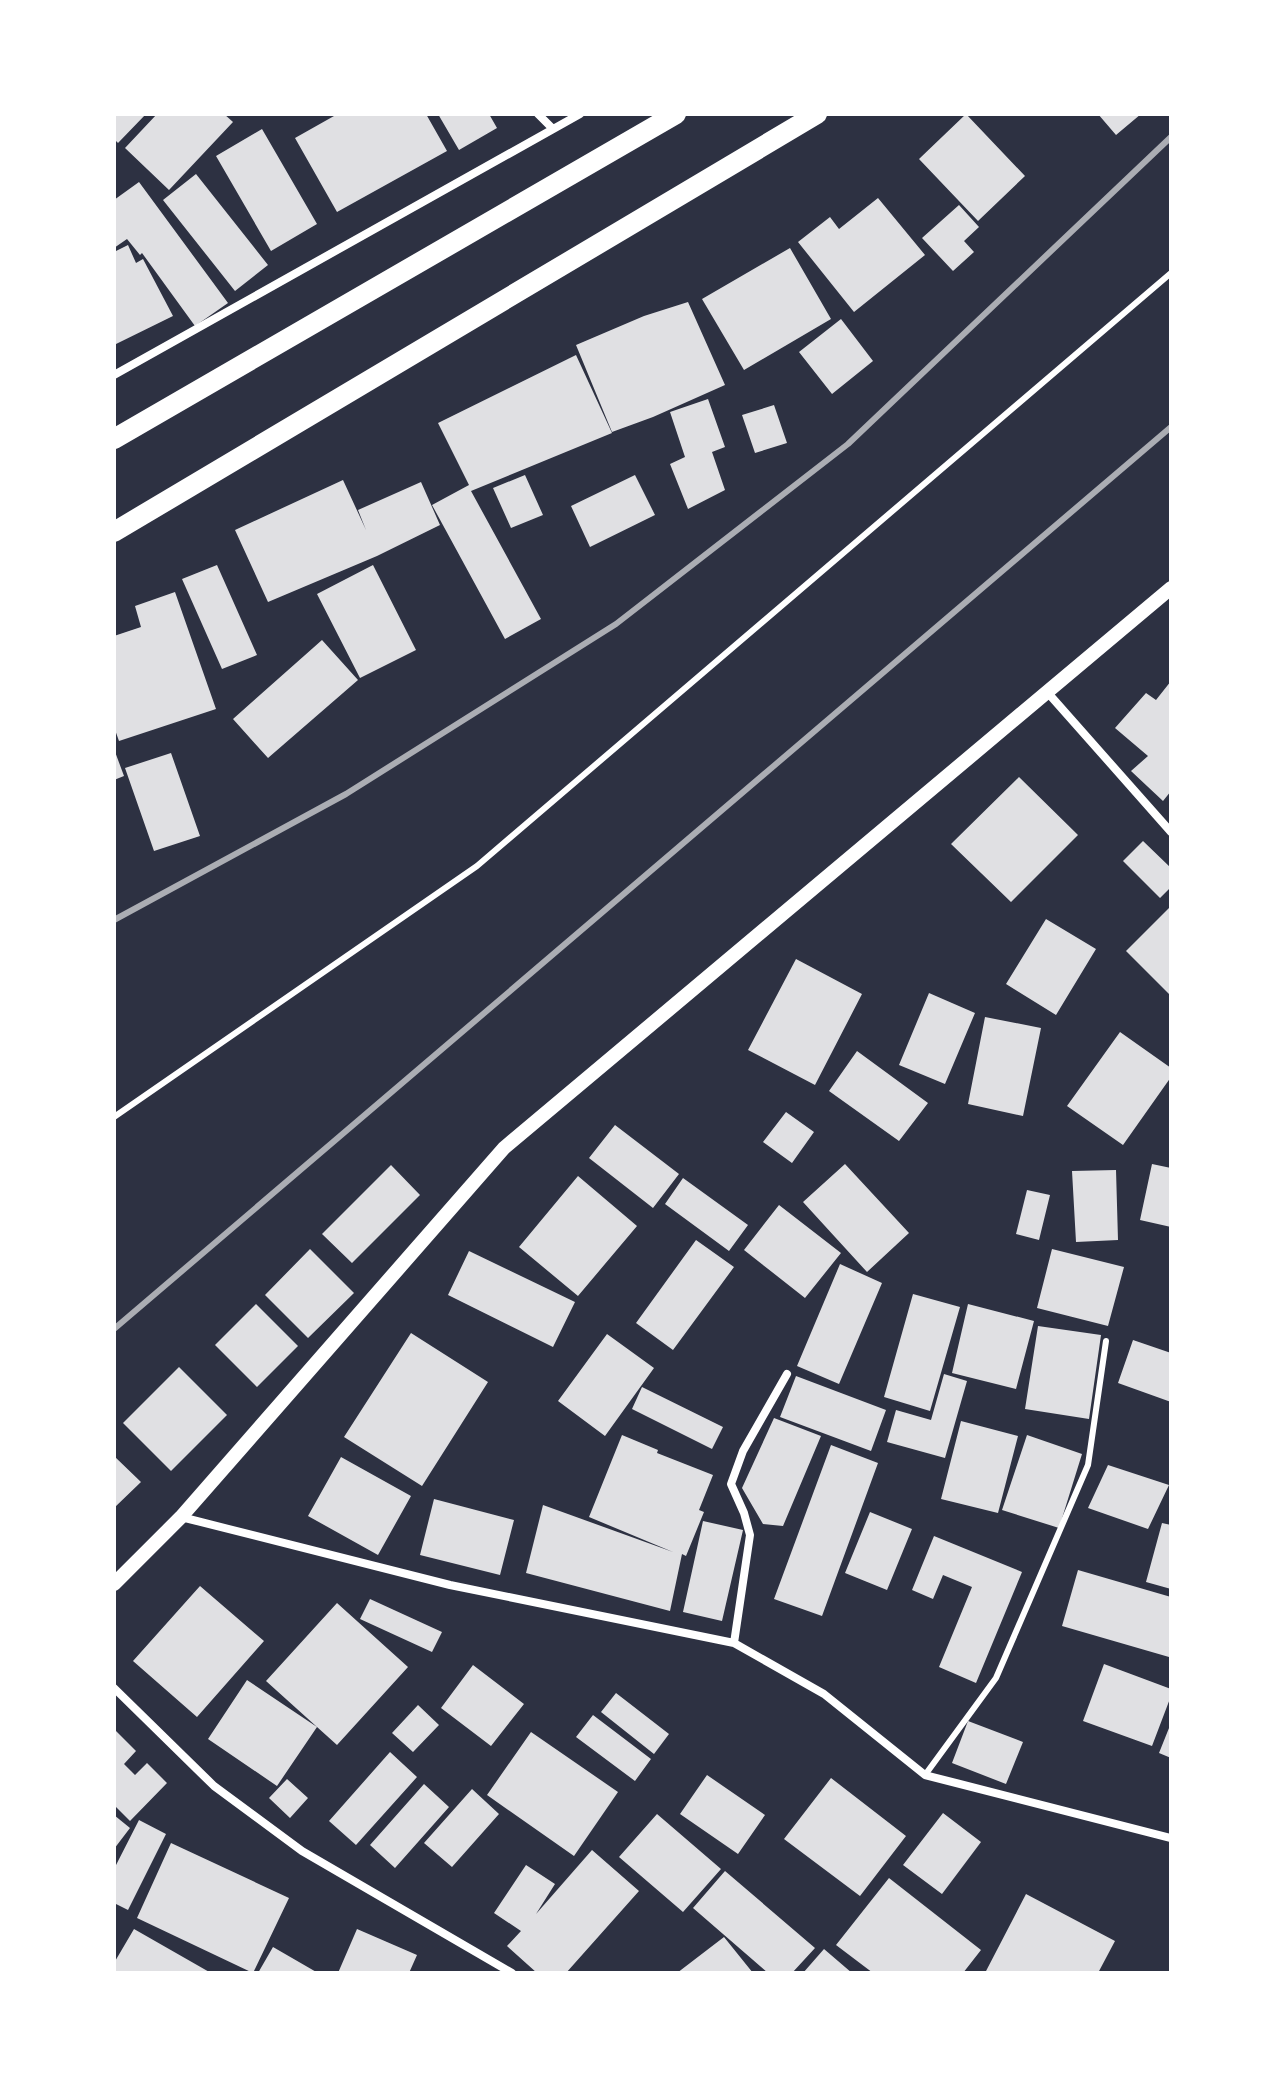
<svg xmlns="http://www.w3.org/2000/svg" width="1285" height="2087" font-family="'Open Sans',sans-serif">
	<rect width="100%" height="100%" fill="#2d3142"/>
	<!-- building -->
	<path fill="#e0e0e3" d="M114,114H146L118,143L114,139Z
		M157,114H224L233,122L169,190L125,148Z
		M333,114H426L447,151L337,212L295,138L334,116Z
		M438,114H489L497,128L459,150Z
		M966,114L1025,176L978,221L919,159Z
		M1098,114H1141L1116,135Z
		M262,129L317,224L271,251L216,156Z
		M196,174L268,265L235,291L163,200Z
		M139,182L228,303L195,326L142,253L140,255L127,239L114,248V200Z
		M878,198L925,255L854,312L798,242L830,217L839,229Z
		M959,205L979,227L964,241L974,252L953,271L922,238Z
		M128,245L136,263L143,259L173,316L114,345V252Z
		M790,248L831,319L744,370L702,299Z
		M688,302L725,385L653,417L612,432L576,345L644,316Z
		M841,319L873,361L832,394L799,352Z
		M576,355L612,433L471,491L541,619L505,639L432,505L469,485L438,423Z
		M708,399L725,447L712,452L725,490L688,509L670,464L685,457L670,412Z
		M774,405L787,443L755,453L742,415Z
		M525,475L543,515L511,528L493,488Z
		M635,475L655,515L590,547L571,506Z
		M343,480L366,530L358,510L421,482L440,525L377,556L268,602L235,530Z
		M217,565L257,655L222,669L182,579Z
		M373,565L416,650L360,678L317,594Z
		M175,592L216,709L119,741L114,727V636L141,627L135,606Z
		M322,640L358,680L268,758L233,719Z
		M1171,681V791L1163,801L1131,771L1148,756L1115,728L1146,693L1156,700Z
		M114,749L124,776L114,780Z
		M171,753L200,836L154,851L125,768Z
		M1019,777L1078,835L1011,902L951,844Z
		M1143,841L1171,868V887L1160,898L1123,861Z
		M1169,908L1171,910V996L1126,951Z
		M1046,919L1096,949L1056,1015L1006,984Z
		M796,959L862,994L815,1085L748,1050Z
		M929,993L975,1013L945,1084L899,1065Z
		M985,1017L1041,1028L1023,1116L968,1104Z
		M1120,1032L1171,1068V1077L1123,1145L1067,1106Z
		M857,1051L928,1103L899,1141L829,1091Z
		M786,1112L814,1132L792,1163L763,1142Z
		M615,1125L679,1174L653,1208L589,1158Z
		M845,1164L909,1233L867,1272L803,1202Z
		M1152,1164L1171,1168V1227L1140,1220Z
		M391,1165L420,1195L352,1263L322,1234Z
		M1116,1170L1118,1240L1076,1242L1072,1171Z
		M578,1176L637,1226L578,1296L519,1247Z
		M683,1178L748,1225L729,1251L665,1204Z
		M1027,1190L1050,1195L1039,1240L1016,1234Z
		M779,1205L841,1253L805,1298L744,1250Z
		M696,1240L734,1267L673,1350L636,1323Z
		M310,1249L354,1293L308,1338L265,1295Z
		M1052,1249L1124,1267L1108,1326L1037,1308Z
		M469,1251L575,1302L553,1347L448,1295Z
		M840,1264L882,1283L839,1384L797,1366Z
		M913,1294L960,1307L930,1411L884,1397Z
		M256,1304L298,1346L257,1387L215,1345Z
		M968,1304L1034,1321L1016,1389L952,1373Z
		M1038,1326L1101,1335L1089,1419L1025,1409Z
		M411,1333L488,1382L422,1486L344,1437Z
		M607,1334L654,1368L605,1436L558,1401Z
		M1133,1340L1171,1353V1402L1118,1383Z
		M179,1367L227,1415L171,1471L123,1423Z
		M944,1374L967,1381L945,1458L887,1442L896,1410L931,1420Z
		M796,1376L886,1410L871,1451L780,1417Z
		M642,1387L723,1427L712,1449L632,1409Z
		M774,1418L821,1436L783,1526L763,1524L742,1488Z
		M961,1421L1018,1436L998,1513L941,1499Z
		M622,1435L658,1450L657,1453L713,1475L699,1510L704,1512L686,1556L682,1554L670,1611L526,1573L543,1505L673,1552L589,1517Z
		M1027,1435L1082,1454L1059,1528L1002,1510Z
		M831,1445L878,1463L822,1616L774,1599Z
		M114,1456L141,1482L114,1508Z
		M341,1457L411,1496L378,1555L308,1516Z
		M1108,1465L1169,1485L1148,1529L1088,1508Z
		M434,1499L514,1520L500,1575L420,1555Z
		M870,1512L912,1529L887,1590L845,1573Z
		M703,1521L743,1530L722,1621L683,1612Z
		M1162,1523L1171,1525V1589L1146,1582Z
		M934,1536L1022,1572L976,1683L939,1667L972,1587L943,1575L933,1599L912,1590Z
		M1078,1570L1171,1597L1169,1657L1062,1626Z
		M200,1586L264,1641L197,1717L133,1661Z
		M370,1599L442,1632L432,1652L360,1619Z
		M337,1603L408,1667L337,1745L266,1681Z
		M1104,1664L1171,1689V1696L1152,1746L1083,1721Z
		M473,1665L524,1704L491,1746L441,1708Z
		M247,1680L317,1727L277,1786L208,1739Z
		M616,1693L669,1734L654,1754L601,1712Z
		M418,1705L439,1725L413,1752L392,1733Z
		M593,1715L651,1759L635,1781L576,1737Z
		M968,1721L1023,1742L1006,1784L952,1763Z
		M1171,1723V1758L1159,1753Z
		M114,1729L136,1751L124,1764L135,1775L147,1763L167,1783L130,1821L114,1805Z
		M531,1732L618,1792L574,1856L487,1795Z
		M390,1752L417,1777L356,1845L329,1821Z
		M707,1775L765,1815L738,1854L680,1814Z
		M831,1778L906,1836L860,1896L784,1839Z
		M287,1779L308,1798L290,1818L269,1798Z
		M424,1784L449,1807L395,1868L370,1845Z
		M472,1789L499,1814L452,1867L424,1843Z
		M943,1813L981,1842L942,1894L903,1865Z
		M657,1814L721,1869L683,1912L619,1857Z
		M114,1815L130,1828L114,1849Z
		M139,1820L166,1834L128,1910L114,1903V1869Z
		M171,1843L289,1898L253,1973L137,1918Z
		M592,1850L639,1891L566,1973H537L507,1946L521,1931L494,1913L526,1865L555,1884L536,1914Z
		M725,1871L815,1948L792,1973H768L693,1908Z
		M889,1878L981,1950L963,1973H873L836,1945Z
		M1026,1894L1115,1941L1098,1973H985Z
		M134,1929L211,1973H114V1963Z
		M357,1929L417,1955L409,1973H338Z
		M724,1937L753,1973H677Z
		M273,1947L318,1973H258Z
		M824,1949L852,1973H803Z"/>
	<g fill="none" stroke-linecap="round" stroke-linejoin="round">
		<!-- service -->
		<path stroke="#fff" stroke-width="6" d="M114,1117L477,866L1171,273
			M925,1775L996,1678L1088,1465L1106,1341"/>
		<!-- minor -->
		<path stroke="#fff" stroke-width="8" d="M538,114L553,129
			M114,375L580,114
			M1048,693L1171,832
			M181,1517L450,1585L734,1643L824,1694L925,1775L1171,1838
			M734,1643L750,1535L744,1513L731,1484L743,1451L787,1374
			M114,1688L214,1786L302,1851L512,1973"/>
		<!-- tertiary -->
		<path stroke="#fff" stroke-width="14" d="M114,1584L181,1517L504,1148L1171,588"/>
		<!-- primary -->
		<path stroke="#fff" stroke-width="20" d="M114,439L676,114
			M114,532L817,114"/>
		<!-- rail -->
		<path stroke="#abadb3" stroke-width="6" d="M114,920L346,794L616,624L848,444L1171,137
			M114,1329L1171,427"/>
	</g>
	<!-- border -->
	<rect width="1285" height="2087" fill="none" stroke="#ffffff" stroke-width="232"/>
</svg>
